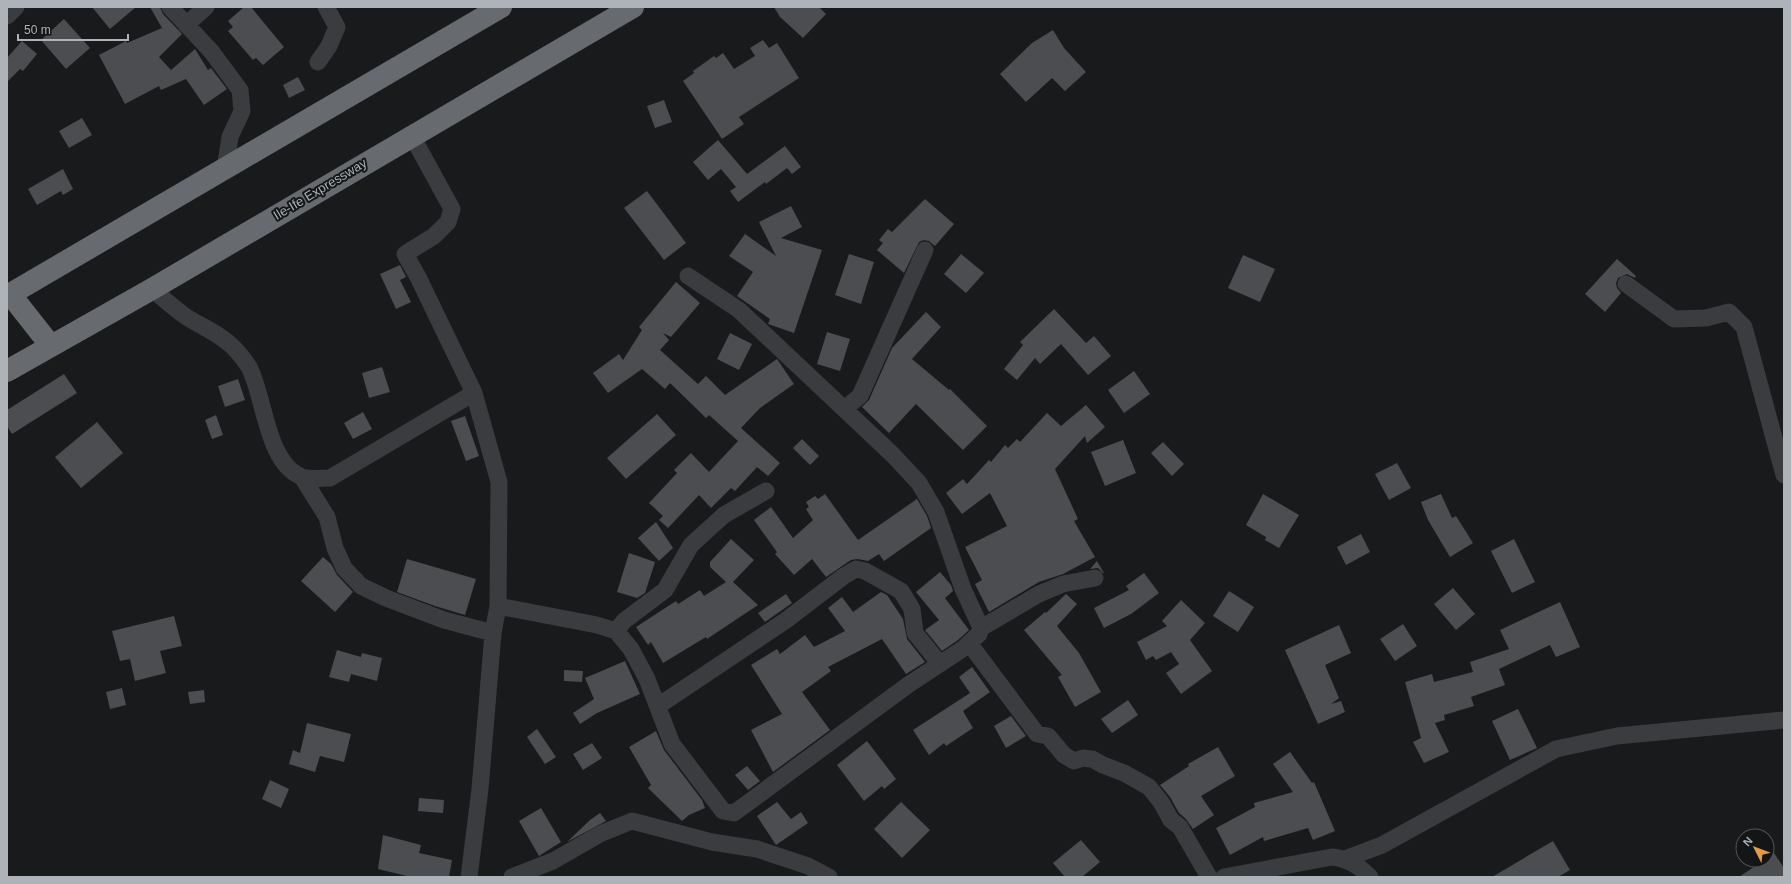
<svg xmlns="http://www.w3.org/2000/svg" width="1791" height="884" font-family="Arial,sans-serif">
	<rect width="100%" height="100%" fill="#191a1b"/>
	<!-- building -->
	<path fill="#4b4d50" d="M92,7H136L110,29Z
		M150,7H160L163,14L182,34L159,57L171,70L195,49L208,70L211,68L227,89L204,105L186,79L161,90L159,86L125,104L99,55L126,41L127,43L162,28Z
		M244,7H251L284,47L263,65L256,58L253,60L228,31L233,27L228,21Z
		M774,7H819L826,14L803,38L780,17Z
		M64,19L90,48L66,69L41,40Z
		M1053,30L1064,48L1086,72L1065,91L1052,78L1026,102L1000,74L1032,43Z
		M763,40L769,48L777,43L799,78L739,117L744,124L722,139L683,81L694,73L693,71L714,56L716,58L723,53L734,69L755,56L750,48Z
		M22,41L37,54L23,71L20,69L7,82V58Z
		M298,77L305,90L289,98L283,85Z
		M664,100L672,122L655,128L647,106Z
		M82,118L92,135L69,148L59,131Z
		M718,140L747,174L785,146L801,167L792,174L787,168L766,184L765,182L738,202L730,191L736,187L721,169L708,180L693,162Z
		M63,169L73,189L63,195L61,191L37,205L28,189Z
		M647,191L686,243L664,260L624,208Z
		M925,199L954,224L935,246L929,241L924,240L919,242L904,273L877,250L883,243L879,240L888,229L892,232Z
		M791,206L802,227L781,238L822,250L794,333L768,324L770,319L737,296L753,272L729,256L745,234L776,256L759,222Z
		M849,254L874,262L861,304L835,295Z
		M961,254L984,273L966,293L944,274Z
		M1243,255L1275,269L1260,302L1228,288Z
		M1617,259L1636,276L1635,278L1627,274L1618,278L1616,283L1617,288L1621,293L1605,312L1585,294Z
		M400,265L406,277L400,280L411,302L396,309L380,274Z
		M676,282L700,303L671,337L663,333L669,340L660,350L698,384L706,376L725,395L777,359L794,384L760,408L741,428L780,463L768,476L757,467L735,491L731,488L711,508L699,495L668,528L659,520L663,516L649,503L677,473L674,470L691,453L709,472L738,441L709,415L706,418L670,383L665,389L642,369L608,393L593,373L619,354L623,360L642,330L639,327Z
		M1054,309L1086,343L1094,336L1111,356L1088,375L1061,344L1040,364L1035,358L1017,380L1004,369L1023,345L1020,342Z
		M926,312L941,327L912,359L949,390L950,389L987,426L963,450L916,404L889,433L862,407L869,400L892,348Z
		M827,332L850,339L840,371L817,364Z
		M730,333L752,344L739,370L717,359Z
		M382,367L390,392L369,398L362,373Z
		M1134,371L1150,394L1124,413L1108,390Z
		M64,374L77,393L12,434L7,426V410Z
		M238,379L245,400L225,407L218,386Z
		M1086,405L1105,427L1087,443L1085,436L1055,469L1078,519L1074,521L1095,557L1063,574L1039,582L989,612L975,584L982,580L965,547L1007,526L990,493L962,514L946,493L963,479L967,484L989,460L991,462L1005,445L1008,448L1017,439L1020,442L1047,413L1061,426Z
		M363,412L372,429L353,439L344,423Z
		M657,414L676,435L626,479L607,458Z
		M216,415L223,435L212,439L205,420Z
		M465,416L479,456L466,461L451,421Z
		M97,422L123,453L81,488L55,457Z
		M802,439L819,456L810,465L793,448Z
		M1123,440L1136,473L1105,486L1091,452Z
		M1163,442L1184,464L1172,476L1151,453Z
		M1397,463L1411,488L1389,500L1375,474Z
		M825,494L858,540L917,499L927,516L931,528L884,561L879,554L868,561L858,559L851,560L826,577L812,559L794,575L775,554L777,552L754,520L771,507L793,538L813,520L806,509L809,507L806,502L815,496L818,499Z
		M1263,494L1299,515L1279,548L1265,540L1266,537L1246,525Z
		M1441,494L1452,518L1456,516L1473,543L1450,557L1428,520L1421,502Z
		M656,522L673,548L659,561L638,538Z
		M1361,534L1370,552L1346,565L1337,547Z
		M731,539L754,560L733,582L758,605L707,639L706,637L663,663L651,642L648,645L636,627L676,601L678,604L700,590L704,596L726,582L710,567V562Z
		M1514,539L1535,582L1512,593L1491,551Z
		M629,553L655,562L645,593L637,598L617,592Z
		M323,557L331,564L337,575L353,592L335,612L301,581Z
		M407,559L476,579L465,615L435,606L397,592Z
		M1097,561L1104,573H1103L1098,568L1090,569Z
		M940,572L951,585L953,591L945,598L969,630L958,640L942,651L925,630L939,620L916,592Z
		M1144,573L1159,593L1131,614L1104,628L1094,608L1129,590L1126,586Z
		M1453,588L1475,614L1456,630L1434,604Z
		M1229,591L1254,607L1238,632L1213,616Z
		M881,592L887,595L903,619L907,639L925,662L906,674L882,639L828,667L831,671L802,692L830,730L773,772L751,730L782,714L751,665L777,649L780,654L805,635L814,647L845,631L828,608L842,597L853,612Z
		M786,594L792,603L765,622L758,613Z
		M1066,594L1077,604L1057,626L1079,653L1101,692L1075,707L1058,677L1062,675L1024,630L1045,612L1046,613Z
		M1181,600L1205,623L1190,640L1212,671L1181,694L1166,673L1179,664L1171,652L1156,660L1153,656L1146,660L1137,642L1167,626L1162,621Z
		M1560,602L1580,647L1556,657L1550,645L1499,669L1505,685L1471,697L1474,706L1444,715L1445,720L1435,723L1449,752L1424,763L1413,742L1421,738L1405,682L1432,674L1434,682L1473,672L1470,662L1509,649L1500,630Z
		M174,616L182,646L160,651L166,673L135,681L130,659L120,661L112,631Z
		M1403,624L1417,646L1395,661L1380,639Z
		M1339,625L1351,653L1325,665L1339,698L1331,704L1341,701L1345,712L1318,724L1285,650Z
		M337,650L361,657L362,653L382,658L377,681L351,674L349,682L329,677Z
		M625,661L640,694L597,713L580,724L573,713L594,699L585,678Z
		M972,667L990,692L963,711L973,728L946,746L944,743L929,755L913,730L970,693L959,677Z
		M564,670L583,671L582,682L564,681Z
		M122,688L126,705L110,709L106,692Z
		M204,690L205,702L190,704L188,692Z
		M1128,700L1138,715L1112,733L1101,719Z
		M1518,709L1537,748L1510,760L1492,721Z
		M1011,716L1026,736L1006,748L994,726Z
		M307,723L351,734L344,762L320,756L315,772L289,764L293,750L300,753Z
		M537,729L556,757L545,764L527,737Z
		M656,731L664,750L702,800L705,808L689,815L682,821L648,788L651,785L629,747Z
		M867,741L896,779L884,789L882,786L864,801L837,765Z
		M592,743L602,758L583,770L573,754Z
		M1218,747L1235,776L1201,796L1214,815L1193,829L1186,819L1179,813L1170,797L1160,785L1189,766L1188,764Z
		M1290,752L1312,783L1314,782L1335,831L1313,840L1308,828L1264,841L1263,837L1230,855L1216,828L1255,807L1254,803L1293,792L1273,764Z
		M747,766L760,781L748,790L735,775Z
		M270,780L289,789L281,808L262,799Z
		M419,798L444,800L443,813L418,811Z
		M777,802L791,819L801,812L808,823L776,845L757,816Z
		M901,802L930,830L902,858L874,829Z
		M541,808L561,842L539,856L519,821Z
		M600,813L606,821L567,842L590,820Z
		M383,835L421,845L419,853L452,860L449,877H411L378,869Z
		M1081,840L1100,862L1082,877H1065L1053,863Z
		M1553,841L1570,870L1558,877H1492Z
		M1774,853L1784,868V877H1739L1764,860H1767V858Z"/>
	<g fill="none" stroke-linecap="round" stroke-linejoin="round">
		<!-- minor -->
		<path stroke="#3b3c40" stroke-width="17" d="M170,7L211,51L240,90L242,111L230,137L225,169
			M7,16L16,7
			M186,25L206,7
			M318,62L329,46L337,27L326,7
			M412,136L452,209L448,222L434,236L405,254L418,277L474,393L499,482L498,606L493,633L480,789L469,877
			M1626,284L1674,319L1706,318L1729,312L1744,327L1784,475
			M152,289C163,298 174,308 185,316C200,326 221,334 234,348C239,353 245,361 249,367C265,397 266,463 302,477C311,480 321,478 330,478L474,393
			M844,409L860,396L925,250
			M302,477L327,517L335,548L344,568L361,586L386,598L444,620L493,633
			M498,606L597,625L616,631L631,649L647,679L672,744L723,811L734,813L908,685L964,648L979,634L981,628L963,589L936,512L919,483L893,455L739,310L688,276
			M981,628L1039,594L1063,584L1095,578
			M616,631L624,621L665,590L691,545L724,515L766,491
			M969,643L1037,734L1048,736L1064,755L1074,761L1083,758L1092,759L1103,765L1124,773L1149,787L1161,802L1171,820L1180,827L1209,877
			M658,706L785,621L844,576L856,569L865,571L901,591L912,609L915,633L940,664
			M1345,859L1382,845L1556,749L1617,736L1784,720
			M512,877L553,861L600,834L632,821L712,842L757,849L808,866L829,877
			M1224,877L1332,857C1348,859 1358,865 1370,877"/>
		<!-- highway -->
		<path stroke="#676b70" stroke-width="22" d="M10,294L51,346
			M7,296L501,7
			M7,371L152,289L633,7"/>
	</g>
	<g text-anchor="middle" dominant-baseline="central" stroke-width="4" stroke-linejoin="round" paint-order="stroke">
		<!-- street labels -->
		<g font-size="13" fill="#adb3b9" stroke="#141516">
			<text transform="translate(320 189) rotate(-31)">Ile-Ife Expressway</text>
		</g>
	</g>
	<!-- border -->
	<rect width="1791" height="884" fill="none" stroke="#adb3b9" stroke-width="16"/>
	<!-- north arrow -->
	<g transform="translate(1755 848) rotate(312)"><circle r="19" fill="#141516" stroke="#515457"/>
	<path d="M0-3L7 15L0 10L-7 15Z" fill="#e09b4c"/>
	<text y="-6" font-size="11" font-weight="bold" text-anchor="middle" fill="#adb3b9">N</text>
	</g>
	<!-- scale -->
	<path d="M18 34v6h110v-6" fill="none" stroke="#adb3b9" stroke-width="2"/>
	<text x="24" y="34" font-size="12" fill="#adb3b9" stroke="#141516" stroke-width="3" paint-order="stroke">50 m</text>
</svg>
